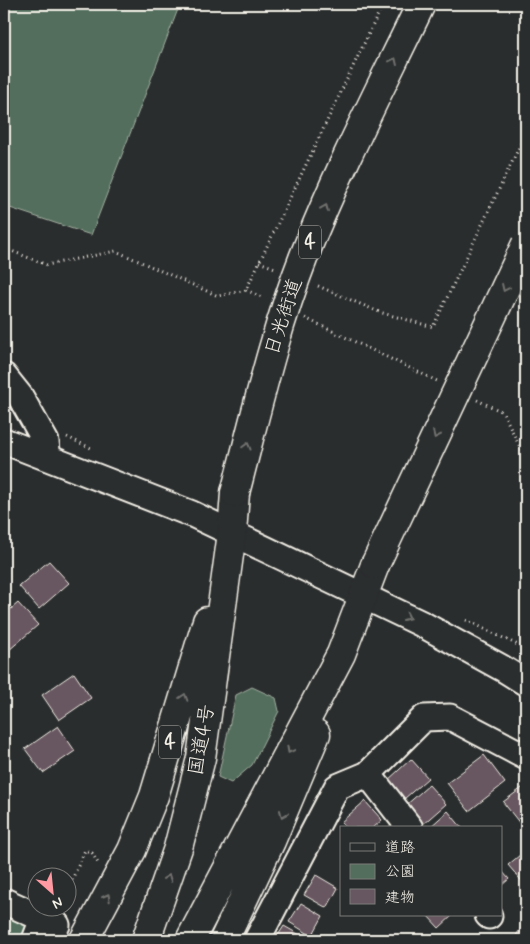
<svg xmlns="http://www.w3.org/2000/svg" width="530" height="944" font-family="Mynerve,'Klee One',sans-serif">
	<rect width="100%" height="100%" fill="#2a2d2e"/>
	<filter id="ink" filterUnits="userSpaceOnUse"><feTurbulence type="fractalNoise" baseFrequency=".02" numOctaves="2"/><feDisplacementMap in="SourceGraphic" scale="10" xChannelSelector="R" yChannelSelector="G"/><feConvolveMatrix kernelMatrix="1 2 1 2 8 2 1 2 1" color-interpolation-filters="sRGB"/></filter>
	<g filter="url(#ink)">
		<!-- green -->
		<path fill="#536e5d" stroke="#a4b0a2" d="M4,4H180L91,235L4,206Z
			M252,687L276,698L279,711L252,765L231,783L218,777L236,695Z
			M4,912L31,924L35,940H4Z"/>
		<!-- building -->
		<path fill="#675760" stroke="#f4f1e8" d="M49,561L69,583L39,609L19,586Z
			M18,603L38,625L8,651L4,646V615Z
			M74,673L91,698L59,720L42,695Z
			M58,726L75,751L43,773L25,749Z
			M484,755L505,783L469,811L447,783Z
			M411,759L428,778L404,799L387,781Z
			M429,785L446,804L422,825L405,806Z
			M526,785V830H525L503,802Z
			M365,801L382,820L373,828H346L341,822Z
			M448,811L462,828H429Z
			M526,850V886L508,865Z
			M501,870L509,879L501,886Z
			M316,875L338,888L327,908L304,895Z
			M301,903L323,916L312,936L289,922Z
			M427,915H453L439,928Z
			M526,921V940H513Z
			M284,926L307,939L306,940H275Z"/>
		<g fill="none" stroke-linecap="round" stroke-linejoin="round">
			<defs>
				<path id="minor" d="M4,376L20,396L46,442L48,458
					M4,441L192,514L422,624L502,668L526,683
					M368,774L410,828
					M4,901L57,925
					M488,915L489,916
					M35,940L43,919
					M257,940L337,787L368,774L424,718L450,717L526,757"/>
				<path id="highway" d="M84,940L132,850L154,796L207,621
					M146,940L178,848L201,758L232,533L235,493
					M190,940L341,654L375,565
					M224,940L271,841L316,734"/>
			</defs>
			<!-- minor casing -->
			<use href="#minor" stroke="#f4f1e8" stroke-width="29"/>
			<!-- highway casing -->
			<use href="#highway" stroke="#f4f1e8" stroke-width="31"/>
			<!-- path -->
			<path stroke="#f4f1e8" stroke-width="3" stroke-dasharray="1 4" stroke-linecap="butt" d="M4,248L47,265L116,251L218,296L246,290L383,4
				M259,262L275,268
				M318,286L379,312L433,327L526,133
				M246,290L264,298
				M305,318L437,381
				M477,400L503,412L526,460
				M67,437L91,448
				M466,620L526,649
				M68,889L85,850L92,853L98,863"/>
			<!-- minor -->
			<use href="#minor" stroke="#2a2d2e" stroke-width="25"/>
			<!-- highway -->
			<use href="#highway" stroke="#2a2d2e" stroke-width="28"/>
			<defs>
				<path id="highway-bridge" d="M235,493C256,413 274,333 304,256C338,170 381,87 421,4
					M375,565L526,244"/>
			</defs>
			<!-- highway-bridge casing -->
			<use href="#highway-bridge" stroke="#f4f1e8" stroke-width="31" stroke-linecap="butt"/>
			<!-- highway-bridge -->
			<use href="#highway-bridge" stroke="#2a2d2e" stroke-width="28"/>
		</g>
		<!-- one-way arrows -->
		<defs><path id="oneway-chevron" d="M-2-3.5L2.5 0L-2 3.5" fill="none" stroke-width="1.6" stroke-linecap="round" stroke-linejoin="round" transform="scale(1.25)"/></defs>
		<g stroke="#71726f">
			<use href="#oneway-chevron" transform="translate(394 61) rotate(-65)"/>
			<use href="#oneway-chevron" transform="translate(325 208) rotate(-67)"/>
			<use href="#oneway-chevron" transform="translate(505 288) rotate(115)"/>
			<use href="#oneway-chevron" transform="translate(436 435) rotate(115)"/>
			<use href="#oneway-chevron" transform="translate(247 446) rotate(-75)"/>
			<use href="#oneway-chevron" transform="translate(407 617) rotate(25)"/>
			<use href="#oneway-chevron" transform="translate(184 697) rotate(-72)"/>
			<use href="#oneway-chevron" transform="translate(290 750) rotate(118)"/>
			<use href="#oneway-chevron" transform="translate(283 814) rotate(113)"/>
			<use href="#oneway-chevron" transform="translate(168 878) rotate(-70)"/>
			<use href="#oneway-chevron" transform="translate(107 897) rotate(-62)"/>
		</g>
	</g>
	<g text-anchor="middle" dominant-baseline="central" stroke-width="4" stroke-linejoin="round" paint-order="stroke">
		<!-- shield labels -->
		<g fill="#2a2d2e" stroke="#b7b6b0" stroke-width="1">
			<rect x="299" y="225.5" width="22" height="33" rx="4"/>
			<rect x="159" y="725.5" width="22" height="33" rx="4"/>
		</g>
		<g font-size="19" font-weight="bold" fill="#f4f1e8">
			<text x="310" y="242">4</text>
			<text x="170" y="742">4</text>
		</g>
		<!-- street labels -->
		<g font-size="20" fill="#f4f1e8" stroke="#2a2d2e">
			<text transform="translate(284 317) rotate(-72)">日光街道</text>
			<text transform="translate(202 740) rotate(-80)">国道4号</text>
		</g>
	</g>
	<!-- margin -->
	<rect width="530" height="944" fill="none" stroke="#2a2d2e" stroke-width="20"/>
	<rect x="10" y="10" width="510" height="924" fill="none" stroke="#f4f1e8" stroke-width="2" filter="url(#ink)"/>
	<!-- legend -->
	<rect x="340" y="826" width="162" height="90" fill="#2a2d2e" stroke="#7b7b78"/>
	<rect x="350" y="843" width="25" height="8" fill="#2a2d2e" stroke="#7b7b78"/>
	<text x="385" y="852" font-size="15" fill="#f4f1e8">道路</text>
	<rect x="350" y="864" width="25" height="15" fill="#536e5d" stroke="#7b7b78"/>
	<text x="385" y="876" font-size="15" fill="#f4f1e8">公園</text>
	<rect x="350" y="889" width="25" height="15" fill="#675760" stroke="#7b7b78"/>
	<text x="385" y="902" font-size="15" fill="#f4f1e8">建物</text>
	<!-- north arrow -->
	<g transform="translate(52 892) rotate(153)"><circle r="24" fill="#2a2d2e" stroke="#7b7b78"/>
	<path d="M0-4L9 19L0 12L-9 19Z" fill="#ff9aa2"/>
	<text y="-8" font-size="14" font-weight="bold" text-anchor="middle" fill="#f4f1e8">N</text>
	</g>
</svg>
